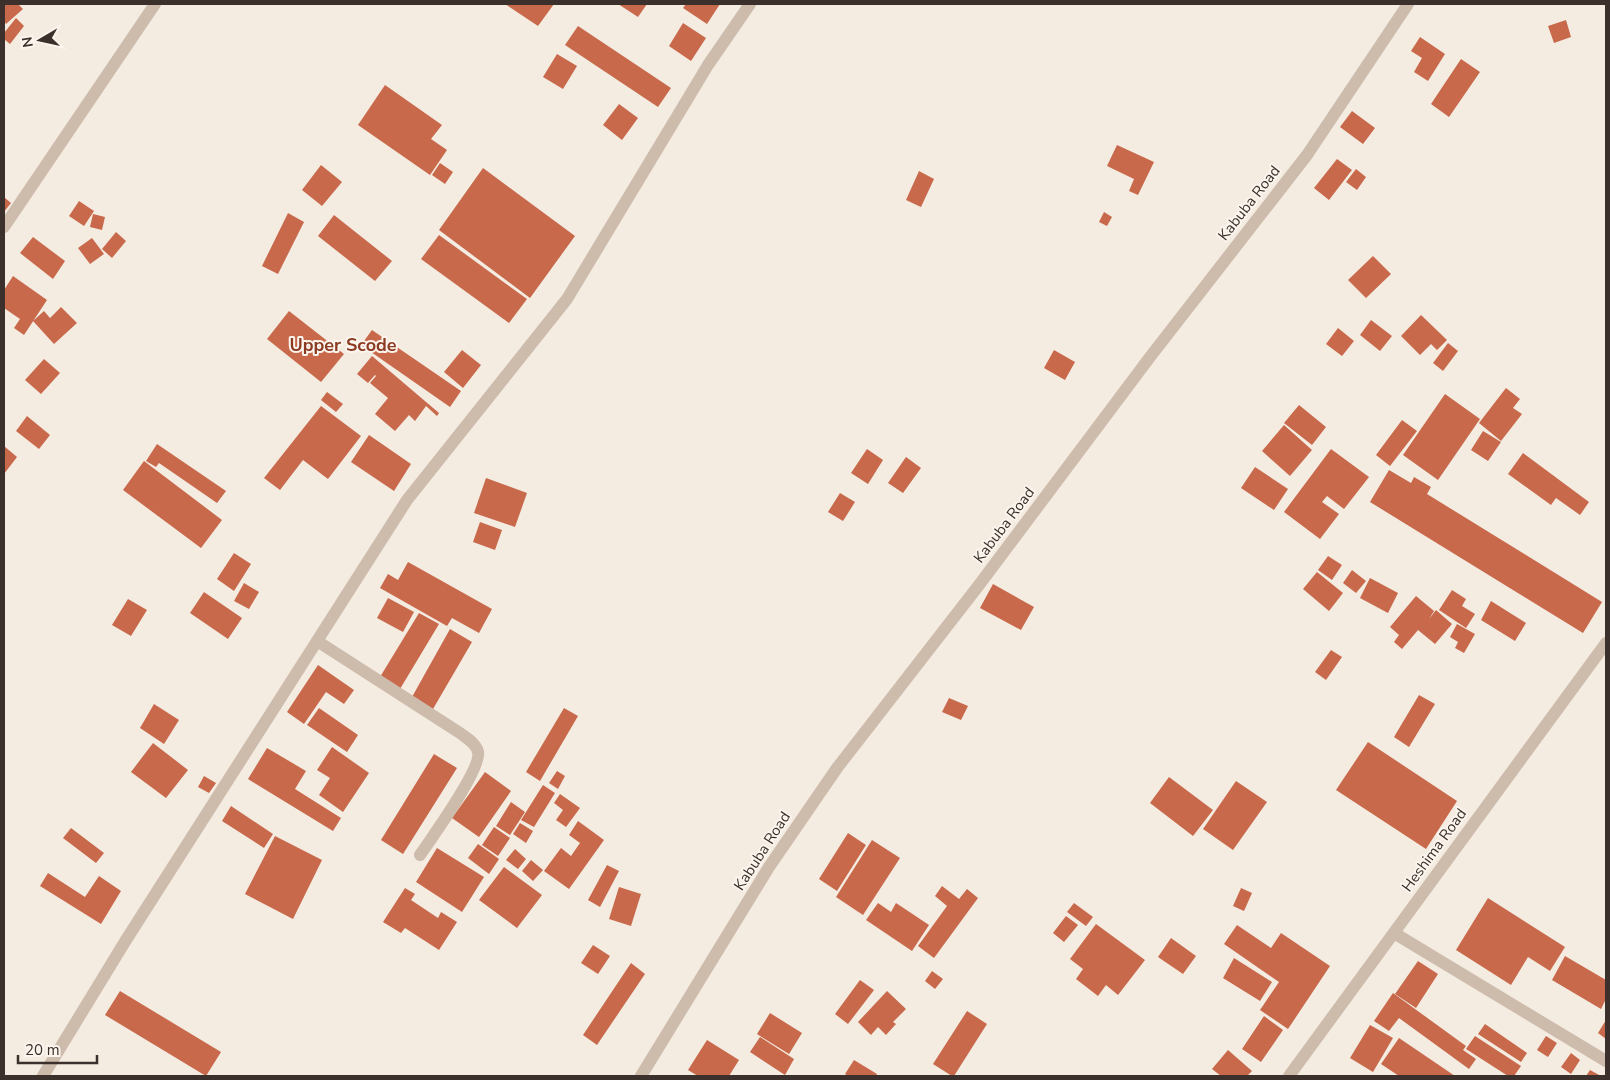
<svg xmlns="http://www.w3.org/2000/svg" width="1610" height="1080" font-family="'Nunito Sans',sans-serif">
	<rect width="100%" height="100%" fill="#f4ebe1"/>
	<!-- building -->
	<path fill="#c8694b" d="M4,4H18L23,9L6,24L4,21Z
		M505,4H554L538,26Z
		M618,4H647L638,17Z
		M686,4H720L707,24L683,8Z
		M16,18L24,26L10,44L4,39V33Z
		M1566,20L1571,37L1554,43L1548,26Z
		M683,23L706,38L691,61L669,46Z
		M578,26L671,88L658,107L565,45Z
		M1420,37L1445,54L1428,81L1414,72L1422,58L1411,51Z
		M557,54L577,66L563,89L543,77Z
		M1461,59L1480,72L1449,117L1431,104Z
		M385,85L442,125L431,139L447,150L430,175L358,125Z
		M619,104L638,118L622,140L603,125Z
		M1352,111L1375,128L1363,144L1340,127Z
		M1117,145L1154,162L1138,195L1129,191L1134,179L1107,166Z
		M1337,159L1352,170L1329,200L1314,188Z
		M440,163L453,172L445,184L432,175Z
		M321,165L342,182L322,206L302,190Z
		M483,168L575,236L530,298L439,230Z
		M1356,169L1366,177L1357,190L1346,182Z
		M919,171L934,179L921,207L906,200Z
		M4,197L11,203L4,212Z
		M79,201L94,211L84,226L69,216Z
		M1104,212L1112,217L1107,226L1099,222Z
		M288,213L304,222L278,274L262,266Z
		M93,214L105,217L102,230L90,227Z
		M334,215L392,261L375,281L318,236Z
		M116,232L126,241L112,258L102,249Z
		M439,235L527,299L509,323L421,259Z
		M33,237L65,261L53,279L20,253Z
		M92,238L104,254L90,264L78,248Z
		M1373,256L1391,274L1366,298L1348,280Z
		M13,276L47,300L24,335L14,328L20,319L4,308V290Z
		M61,307L77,323L54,344L33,321L44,311L50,318Z
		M289,311L344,354L321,382L267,339Z
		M1421,315L1447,340L1437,350L1431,344L1420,355L1401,336Z
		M1371,320L1392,336L1380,351L1360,335Z
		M1338,328L1354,341L1342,356L1326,344Z
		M372,330L461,391L450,407L361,345Z
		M1448,343L1458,351L1443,371L1433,363Z
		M462,350L481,365L463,388L444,372Z
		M1054,350L1075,362L1065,380L1044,368Z
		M372,356L439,413L437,416L426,406L415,421L409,415L395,431L375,414L388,398L370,383L376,376L375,375L368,383L357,374Z
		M44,359L60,373L41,394L25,380Z
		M1506,388L1520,399L1513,408L1522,414L1501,441L1479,423Z
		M327,392L343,404L336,412L321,400Z
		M1445,394L1480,419L1438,480L1403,455Z
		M1299,405L1326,427L1312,445L1284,423Z
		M321,406L361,436L328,479L303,460L280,490L264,478Z
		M27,416L50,435L39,449L16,431Z
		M1402,420L1417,431L1390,466L1376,455Z
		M1284,425L1312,450L1290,476L1262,451Z
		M1483,431L1501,442L1488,461L1471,450Z
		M369,435L411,464L394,491L351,462Z
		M157,444L226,491L217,503L159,463L156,467L146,461Z
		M4,446L17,457L4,474Z
		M867,449L883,460L868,484L851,473Z
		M1331,449L1369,477L1344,509L1327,496L1322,502L1339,514L1320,539L1284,512Z
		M1523,453L1589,502L1580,515L1556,498L1551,505L1508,474Z
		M906,457L921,468L903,493L888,483Z
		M144,461L222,520L201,548L123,490Z
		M1255,467L1288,489L1274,510L1241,488Z
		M1389,470L1411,483L1414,477L1431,487L1427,494L1602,602L1583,633L1370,502Z
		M486,478L527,493L515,527L474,513Z
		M840,493L855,502L843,521L828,512Z
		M480,522L502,530L495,550L473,542Z
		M234,553L251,564L234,591L217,579Z
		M1328,556L1342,565L1332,580L1318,570Z
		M408,562L492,609L479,633L452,618L447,626L380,588L388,574L398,580Z
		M1352,570L1366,581L1356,593L1343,583Z
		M1317,572L1343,593L1329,611L1303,589Z
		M1370,578L1398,593L1388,613L1360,598Z
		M244,583L259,592L249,609L234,601Z
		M993,584L1034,607L1021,630L980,608Z
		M1452,590L1466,599L1462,606L1475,614L1466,628L1439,610Z
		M204,592L242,618L228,639L190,613Z
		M1416,596L1434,611L1429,619L1436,610L1452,624L1435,644L1418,630L1402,649L1394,642L1399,635L1390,627Z
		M388,598L414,612L403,632L377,618Z
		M128,599L147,610L131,636L112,625Z
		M1491,601L1526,623L1515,641L1481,620Z
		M419,613L439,624L400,689L380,677Z
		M1457,624L1475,634L1464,653L1455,648L1458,642L1450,637Z
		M450,629L472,642L433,709L412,697Z
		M1331,650L1342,657L1326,680L1315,672Z
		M318,665L354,690L344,704L326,692L304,724L287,712Z
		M1419,695L1435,704L1409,747L1394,737Z
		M949,698L968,706L961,720L942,712Z
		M154,704L179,720L164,744L140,728Z
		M319,708L358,735L347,752L307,725Z
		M564,708L578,716L540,781L526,772Z
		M1368,742L1457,801L1426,849L1336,790Z
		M153,743L188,770L166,798L131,772Z
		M332,747L369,773L343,812L319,795L330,778L317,770Z
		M267,748L306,771L295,789L341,818L333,831L248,779Z
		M434,754L457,768L403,854L381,840Z
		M557,771L565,776L558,789L549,783Z
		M485,772L511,791L479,837L452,818Z
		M204,776L216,783L209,793L198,787Z
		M1169,777L1213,810L1193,836L1150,803Z
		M1236,781L1267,802L1233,850L1203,829Z
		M543,785L555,793L534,827L521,820Z
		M560,794L580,808L566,827L556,820L563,810L554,803Z
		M511,802L525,812L510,835L496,826Z
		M231,806L273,834L264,848L222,821Z
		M578,821L604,840L569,889L544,871L561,848L571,856L580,843L569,835Z
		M520,823L533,831L526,843L513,834Z
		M494,827L510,838L498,856L482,845Z
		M71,828L104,853L96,863L63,838Z
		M848,833L866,845L837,891L819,879Z
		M275,836L322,860L293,919L245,894Z
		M872,840L900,858L863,915L836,897Z
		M478,844L499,859L489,874L468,858Z
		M437,848L484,877L462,912L416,882Z
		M515,849L526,859L518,869L506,860Z
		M531,860L543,870L533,881L522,871Z
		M607,865L619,871L600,907L588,900Z
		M504,867L542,895L517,928L479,900Z
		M48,873L85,897L99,876L121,891L101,924L40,886Z
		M942,886L959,899L967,889L978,898L934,958L918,946L947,906L935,896Z
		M619,887L641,894L631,926L609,919Z
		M405,888L415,894L411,900L438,918L441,912L457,922L439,950L405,928L401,933L383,922Z
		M1241,888L1252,893L1244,911L1233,906Z
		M1488,898L1565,947L1550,971L1528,957L1511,985L1456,950Z
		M878,903L891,912L896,903L929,925L912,951L866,920Z
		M1074,903L1093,917L1086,926L1067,912Z
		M1066,916L1078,925L1064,942L1053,933Z
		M1096,924L1145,960L1118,995L1106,985L1098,996L1076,979L1083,969L1070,959Z
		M1237,925L1271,948L1281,933L1330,966L1288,1029L1260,1010L1279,982L1224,944Z
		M1171,938L1196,956L1183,974L1158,957Z
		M593,945L610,956L598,974L581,963Z
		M1565,956L1606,980V999L1601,1009L1552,980Z
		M1234,958L1272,982L1260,1001L1223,978Z
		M1418,961L1438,974L1416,1008L1395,994Z
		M631,963L645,974L597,1045L583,1035Z
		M932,971L943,979L935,989L925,981Z
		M860,980L874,990L848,1024L835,1014Z
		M120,991L221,1052L206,1076L105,1015Z
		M887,991L906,1009L893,1022L896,1024L886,1035L878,1027L871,1035L858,1022Z
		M1393,993L1466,1046L1463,1050L1476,1059L1469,1069L1399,1018L1389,1031L1374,1021Z
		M967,1011L987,1024L954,1076H952L933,1064Z
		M770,1013L802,1033L789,1054L757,1034Z
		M1264,1016L1283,1030L1261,1062L1242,1049Z
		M1606,1020V1039L1598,1033Z
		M1485,1024L1527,1053L1521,1062L1478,1034Z
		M1370,1025L1393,1038L1373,1072L1350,1058Z
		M1475,1036L1521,1066L1514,1076H1508L1466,1049Z
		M1546,1036L1557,1043L1548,1057L1537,1050Z
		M760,1037L794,1059L785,1075L750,1052Z
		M1399,1038L1455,1076H1399L1381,1064Z
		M707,1040L739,1060L729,1076H698L688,1070Z
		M1228,1050L1252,1071L1247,1076H1221L1212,1069Z
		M1571,1053L1580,1060L1571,1074L1561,1067Z
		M854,1060L877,1074L876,1076H848L845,1074Z
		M1590,1070L1601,1076H1586Z"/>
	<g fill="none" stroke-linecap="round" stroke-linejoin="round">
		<!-- minor -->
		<path stroke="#cdbbac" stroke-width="12" d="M4,227L155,4
			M317,641L460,733C466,738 476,743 478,752C482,768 431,839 420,855
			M1394,933L1606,1061
			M43,1076L126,940L407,500L567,299L708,65L750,4
			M641,1076L769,867L837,768L979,585L1150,357L1307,155L1408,4
			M1289,1076L1606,643"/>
	</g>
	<g text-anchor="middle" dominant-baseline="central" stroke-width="4" stroke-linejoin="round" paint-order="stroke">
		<!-- street labels -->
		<g font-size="15" fill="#3b302b" stroke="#fbf5ee">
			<text transform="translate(1249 203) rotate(-52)">Kabuba Road</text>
			<text transform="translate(1004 525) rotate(-53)">Kabuba Road</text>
			<text transform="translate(1434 850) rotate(-54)">Heshima Road</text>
			<text transform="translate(762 851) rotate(-57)">Kabuba Road</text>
		</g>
		<!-- quarter labels -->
		<g font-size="18" font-weight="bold" fill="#8c3b22" stroke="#fbf5ee">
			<text x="343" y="345">Upper Scode</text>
		</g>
	</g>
	<!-- border -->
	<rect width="1610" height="1080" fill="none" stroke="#3b302b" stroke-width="10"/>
	<!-- north arrow -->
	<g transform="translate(40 40) rotate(261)" stroke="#fbf5ee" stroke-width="4" paint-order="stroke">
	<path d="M0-4L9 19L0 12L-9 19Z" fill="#3b302b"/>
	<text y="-8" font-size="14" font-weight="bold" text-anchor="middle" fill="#3b302b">N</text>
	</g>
	<!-- scale -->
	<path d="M18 1055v8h79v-8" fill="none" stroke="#3b302b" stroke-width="2.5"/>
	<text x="25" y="1055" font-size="15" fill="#3b302b" stroke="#fbf5ee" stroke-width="4" paint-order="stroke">20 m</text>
</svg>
